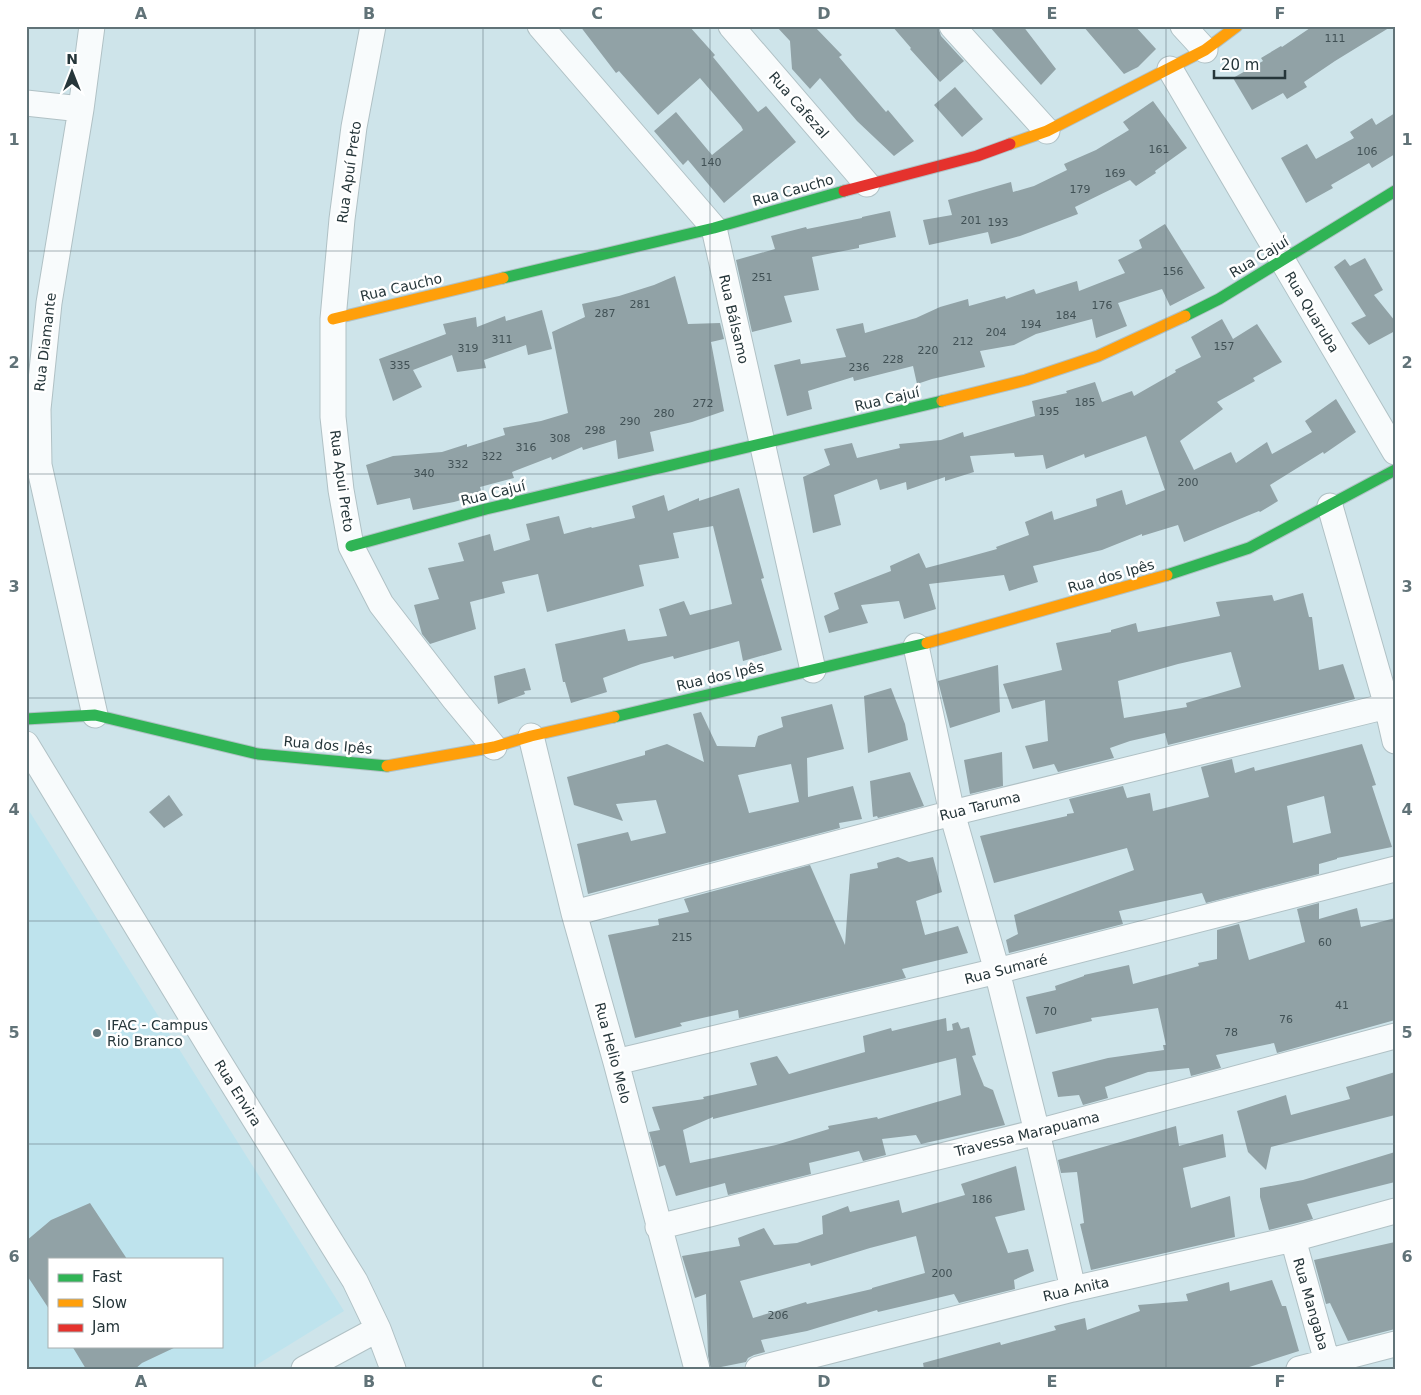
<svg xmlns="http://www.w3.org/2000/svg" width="1421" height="1395" font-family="'DejaVu Sans',sans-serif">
	<rect width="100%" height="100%" fill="#cee4ea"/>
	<!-- built -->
	<path fill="#bee3ed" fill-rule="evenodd" d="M26,806L344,1311L250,1369H26ZM49,1259H221V1346H49Z"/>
	<!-- building -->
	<path fill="#91a2a6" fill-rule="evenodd" d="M580,26H689L715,55L713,57L758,112L766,106L796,142L724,203L688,160L683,165L654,131L676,112L712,155L743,130L741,126L700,78L658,115L619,71L616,73Z
		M776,26H814L842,55L839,57L886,112L888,110L914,141L894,156L857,121L820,78L810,89L792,69L790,41Z
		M892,26H938L941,36L964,61L940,82L910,49L911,48Z
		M989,26H1023L1056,69L1041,85Z
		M1083,26H1135L1156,49L1138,67L1124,74Z
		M1313,26H1392L1335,61L1304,82L1307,87L1287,99L1283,93L1252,110L1233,78L1263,61L1261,58L1281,46L1282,47Z
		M955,87L983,119L962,137L934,105Z
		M1153,101L1187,148L1155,171L1156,173L1136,186L1130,180L1075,207L1078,214L1020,236L991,244L988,232L929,245L923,220L952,215L948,200L1011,182L1013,192L1034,186L1067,170L1064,164L1096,150L1129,130L1123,122Z
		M1395,113V154L1372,168L1369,163L1331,185L1333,188L1306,203L1281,158L1307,144L1316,159L1354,138L1350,132L1372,118L1376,125Z
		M890,211L896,237L859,245V248L812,257L819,290L784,296L792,322L752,332L736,260L775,249L771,236L806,227L807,229L862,218V217Z
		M1165,224L1205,288L1170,306L1162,289L1118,303L1127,326L1117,330L1096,338L1092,319L1036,334L1014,345L980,351L985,367L932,379L917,384L913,366L854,381L853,377L808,391L812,409L787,416L774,365L800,359L801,364L846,357L836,329L863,323L865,333L916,318L940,307L968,299L969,306L1005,296L1006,299L1034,289L1036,294L1077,281L1079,291L1125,273L1118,260L1142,248L1139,240Z
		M1365,258L1383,290L1374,295L1395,321V331L1369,345L1351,323L1366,316L1334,267L1345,259L1350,266Z
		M675,276L688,324L720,323L724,339L711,342L724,411L692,422L650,432L654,451L618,459L616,440L583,450L582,447L552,460L551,457L512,472L514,478L480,487L482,494L454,502L413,510L410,498L377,505L366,465L393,456L442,452L467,444V447L505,435L503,428L541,421L568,413L552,332L585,317L582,304L619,296L654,285Z
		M542,310L552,349L528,355L526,345L484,360L486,368L457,372L452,355L413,370L422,387L393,401L379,359L446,334L443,324L476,317L477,327L505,316L506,321Z
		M1222,319L1233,339L1257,324L1282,362L1253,378L1255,381L1217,402L1223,409L1180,441L1194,470L1231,452L1236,463L1267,442L1272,454L1312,432L1305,421L1336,399L1356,432L1324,454L1323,452L1270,485L1278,501L1260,512L1259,511L1184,542L1178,525L1142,536V534L1102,550L1033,566L1038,582L1009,591L1004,575L929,584L936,609L904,619L899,601L861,605L868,623L829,633L824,616L839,609L834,593L891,571L890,566L919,553L926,568L968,557L997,549L996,547L1029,535L1025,522L1052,511L1054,520L1097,506L1096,499L1122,490L1126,505L1165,490L1146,436L1085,458L1084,454L1046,469L1043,455L1015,457L1014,453L970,456L974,472L945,481V477L907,490L906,482L880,490L877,479L834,495L841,525L813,533L803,477L830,465L824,449L852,443L857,458L900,448L899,444L941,440L963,432L964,437L1035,416L1032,401L1067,393L1066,391L1095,382L1102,402L1132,391L1134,396L1176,372L1175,370L1201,357L1191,337Z
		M739,488L764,578L761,579L782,650L743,661L739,641L674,659L673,656L641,664L603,678L607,692L571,703L565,682H563L555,644L625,629L628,641L667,636L659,609L684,601L690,615L732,604L713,526L673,533L679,558L639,565L644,586L547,612L538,574L502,582L505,593L470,602L476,629L430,644L422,634L414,605L439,599L428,568L464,561L458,543L490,534L494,551L530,540L526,524L559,516L564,534L591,527L592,528L635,518L632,506L664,495L668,511L699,498V501Z
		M1303,593L1309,617H1312L1319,670L1343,664L1355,699L1168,745L1165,733L1130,741L1110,748L1114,758L1058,772L1054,764L1033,769L1025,746L1048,741L1045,700L1012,709L1003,684L1062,670L1056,643L1111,632V630L1136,623L1138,632L1220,616L1216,602L1272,595L1274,601ZM1231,652L1241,687L1186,703L1187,707L1124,718L1118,681L1178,664Z
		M998,665L1000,712L950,728L938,681Z
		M525,668L531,690L524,691L525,694L498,704L494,676Z
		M891,688L905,724L908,740L868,753L864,696Z
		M832,704L844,749L807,758L808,797L853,786L862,819L839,823L840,828L588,894L577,844L628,832L631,841L666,833L656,800L616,804L623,821L574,805L567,777L645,755V751L667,744L704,762L693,714L701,712L717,746L755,747L758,736L783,727L781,717ZM791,764L799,802L749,813L738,775Z
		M1362,744L1376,785L1372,786L1392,847L1337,858V859L1319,864V874L1206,903L1202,893L1119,911L1123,924L1009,953L1006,940L1018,934L1014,915L1134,870L1127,848L994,883L980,836L1067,816V814L1074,813L1069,799L1123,786L1127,798L1150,793L1153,811L1209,797L1201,767L1232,759L1235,773L1254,767L1255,771ZM1324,796L1331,833L1293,843L1287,806Z
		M1002,752L1003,786L970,794L964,760Z
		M910,772L924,806L878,818L877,816L873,817L870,781Z
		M169,795L183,815L164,828L149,812Z
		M898,857L909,862L933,857L942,892L916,901L925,935L958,926L968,953L902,969L906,978L739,1018L738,1010L680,1023L682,1026L635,1038L608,935L659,925L658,919L689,912L684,899L810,865L845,945L850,874L878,868L877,863Z
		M1319,903V919L1357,908L1361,927L1395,918V1020L1277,1053L1274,1043L1216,1055L1221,1068L1191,1076L1189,1068L1148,1072L1105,1087L1108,1098L1083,1105L1079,1095L1058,1097L1052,1072L1108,1058L1164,1050L1163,1045H1166L1158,1008L1091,1018L1092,1021L1036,1034L1026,997L1056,990L1055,986L1084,976V975L1129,965L1133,984L1199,966L1198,963L1217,959V930L1239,924L1249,960L1305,942L1297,909Z
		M946,1018L947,1031L953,1030L952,1024L958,1022L961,1029L969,1027L976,1055L972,1056L984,1086L993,1090L1005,1125L921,1144L916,1135L882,1139L886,1155L863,1161L859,1151L809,1163L811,1174L728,1195L725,1183L676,1196L665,1165L659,1167L649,1132L660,1130L652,1107L704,1099L703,1097L757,1085L750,1063L777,1056L789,1074L865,1052L863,1036L891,1028L892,1031ZM956,1058L961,1095L878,1119L877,1117L828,1126L829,1129L776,1145L690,1163L683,1130L713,1117V1119Z
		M1395,1072V1115L1271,1147L1266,1170L1248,1152L1237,1111L1286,1095L1291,1115L1350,1099L1346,1087Z
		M1176,1126L1179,1146L1223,1134L1226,1157L1183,1168L1191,1208L1230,1196L1235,1237L1091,1270L1080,1224L1084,1223L1077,1172L1061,1173L1058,1160Z
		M1395,1152V1182L1307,1204L1313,1219L1269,1230L1260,1197V1188L1303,1180Z
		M1016,1166L1025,1210L995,1217L1008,1253L1028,1249L1034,1271L1014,1280L1015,1289L959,1303L954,1294L878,1312L877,1310L807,1331L761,1340L765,1352L754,1355L748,1358L746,1362L711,1369L708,1356L706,1294L695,1298L682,1256L740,1246L738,1238L764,1228L774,1245L797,1243L823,1234L822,1216L848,1206L850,1212L899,1200L902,1213L965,1195L961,1184ZM916,1236L925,1273L872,1288V1289L807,1304L806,1302L753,1318L740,1281L810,1263L811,1266L870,1248Z
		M90,1203L127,1259H49V1309L26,1274V1241L51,1220Z
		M1395,1242V1329L1348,1341L1330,1303L1326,1304L1314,1260Z
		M1272,1280L1282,1306H1286L1299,1351L1243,1369H924L923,1363L1000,1342L1001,1345L1056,1330L1054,1326L1085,1318L1087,1330L1140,1311L1138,1305L1188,1301L1186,1294L1229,1282L1230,1291Z
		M72,1346H178L142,1363L135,1369H86Z"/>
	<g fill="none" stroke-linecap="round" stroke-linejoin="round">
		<defs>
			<path id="street" d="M92,26L81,109L49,303L38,409L39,465L95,715
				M373,26L354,127L342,219L333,319V417L341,490L351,546L381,604L455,700L494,747
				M540,26L714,228L813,670
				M731,26L867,184
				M952,26L1047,131
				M1183,26L1205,50
				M1170,69L1395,452
				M26,103L81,109
				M1330,506L1387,706L1395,741
				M916,646L952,813L997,971L1037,1132L1073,1289
				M531,736L574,913L616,1062L697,1369
				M26,744L213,1052L355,1281L378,1329L393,1369
				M574,913L952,813L1387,706
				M616,1062L997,971L1395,869
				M658,1227L1037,1132L1395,1036
				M1293,1239L1329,1369
				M304,1369L378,1329
				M758,1369L1073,1289L1293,1239L1395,1211
				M1299,1369L1395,1344"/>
			<path id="fast" d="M503,278L714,228L844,191
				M1185,316L1219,299L1395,191
				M351,546L486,509L942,401
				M1167,575L1249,548L1395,470
				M614,717L927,643
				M26,719L95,715L258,754L387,766"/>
			<path id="slow" d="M1010,144L1047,131L1205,50L1237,26
				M333,319L503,278
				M942,401L1026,380L1098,356L1185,316
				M927,643L1167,575
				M387,766L494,747L531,736L614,717"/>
			<path id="jam" d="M844,191L977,156L1010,144"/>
		</defs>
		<!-- street casing -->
		<use href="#street" stroke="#b0c1c5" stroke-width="27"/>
		<!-- fast casing -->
		<use href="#fast" stroke="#b0c1c5" stroke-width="13"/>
		<!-- slow casing -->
		<use href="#slow" stroke="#b0c1c5" stroke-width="13"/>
		<!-- jam casing -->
		<use href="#jam" stroke="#b0c1c5" stroke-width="13"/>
		<!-- street -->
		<use href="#street" stroke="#f8fbfc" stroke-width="25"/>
		<!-- fast -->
		<use href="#fast" stroke="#30b455" stroke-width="11"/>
		<!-- slow -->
		<use href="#slow" stroke="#ff9f0a" stroke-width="11"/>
		<!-- jam -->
		<use href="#jam" stroke="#e5322d" stroke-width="11"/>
	</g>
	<!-- grid -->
	<path fill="none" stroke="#617378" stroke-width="1" stroke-opacity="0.55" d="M255,26V1369M483,26V1369M710,26V1369M938,26V1369M1166,26V1369M26,251H1395M26,474H1395M26,698H1395M26,921H1395M26,1144H1395"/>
	<!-- markers -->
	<circle fill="#617378" stroke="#fff" stroke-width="2" cx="97" cy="1033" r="5"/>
	<g text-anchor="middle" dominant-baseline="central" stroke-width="5" stroke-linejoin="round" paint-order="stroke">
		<!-- number labels -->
		<g font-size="11" fill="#415155">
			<text x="1335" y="38">111</text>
			<text x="1159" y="149">161</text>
			<text x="1367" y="151">106</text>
			<text x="711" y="162">140</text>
			<text x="1115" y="173">169</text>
			<text x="1080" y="189">179</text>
			<text x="971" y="220">201</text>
			<text x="998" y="222">193</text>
			<text x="1173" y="271">156</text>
			<text x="762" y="277">251</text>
			<text x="640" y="304">281</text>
			<text x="1102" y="305">176</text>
			<text x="605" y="313">287</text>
			<text x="1066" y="315">184</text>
			<text x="1031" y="324">194</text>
			<text x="996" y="332">204</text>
			<text x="502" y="339">311</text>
			<text x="963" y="341">212</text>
			<text x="1224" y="346">157</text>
			<text x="468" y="348">319</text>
			<text x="928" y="350">220</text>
			<text x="893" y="359">228</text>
			<text x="400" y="365">335</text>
			<text x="859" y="367">236</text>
			<text x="1085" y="402">185</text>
			<text x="703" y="403">272</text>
			<text x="1049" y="411">195</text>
			<text x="664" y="413">280</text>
			<text x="630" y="421">290</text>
			<text x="595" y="430">298</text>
			<text x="560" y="438">308</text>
			<text x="526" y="447">316</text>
			<text x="492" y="456">322</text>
			<text x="458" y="464">332</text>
			<text x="424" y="473">340</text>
			<text x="1188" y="482">200</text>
			<text x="682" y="937">215</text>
			<text x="1325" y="942">60</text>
			<text x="1342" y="1005">41</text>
			<text x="1050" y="1011">70</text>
			<text x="1286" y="1019">76</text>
			<text x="1231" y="1032">78</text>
			<text x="982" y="1199">186</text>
			<text x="942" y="1273">200</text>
			<text x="778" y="1315">206</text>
		</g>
		<!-- street labels -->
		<g font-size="14" fill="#26363a" stroke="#fff">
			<text transform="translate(799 105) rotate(49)">Rua Cafezal</text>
			<text transform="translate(349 172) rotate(-82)">Rua Apuí Preto</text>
			<text transform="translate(793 190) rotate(-16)">Rua Caucho</text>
			<text transform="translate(1259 257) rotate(-31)">Rua Cajuí</text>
			<text transform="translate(401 287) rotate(-13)">Rua Caucho</text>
			<text transform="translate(1312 312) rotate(59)">Rua Quaruba</text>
			<text transform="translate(734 319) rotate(77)">Rua Bálsamo</text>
			<text transform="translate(45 342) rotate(-83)">Rua Diamante</text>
			<text transform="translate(887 399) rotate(-13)">Rua Cajuí</text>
			<text transform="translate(342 481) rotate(82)">Rua Apui Preto</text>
			<text transform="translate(493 493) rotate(-14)">Rua Cajuí</text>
			<text transform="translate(1111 576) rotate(-16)">Rua dos Ipês</text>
			<text transform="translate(720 676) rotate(-13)">Rua dos Ipês</text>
			<text transform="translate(328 745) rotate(5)">Rua dos Ipês</text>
			<text transform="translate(980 806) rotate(-14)">Rua Taruma</text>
			<text transform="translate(1006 969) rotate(-14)">Rua Sumaré</text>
			<text transform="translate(613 1053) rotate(75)">Rua Helio Melo</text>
			<text transform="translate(238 1093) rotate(58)">Rua Envira</text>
			<text transform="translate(1027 1134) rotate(-14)">Travessa Marapuama</text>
			<text transform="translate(1076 1289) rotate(-13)">Rua Anita</text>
			<text transform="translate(1311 1304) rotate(74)">Rua Mangaba</text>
		</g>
		<!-- poi labels -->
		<g font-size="14" fill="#26363a" stroke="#fff" text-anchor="start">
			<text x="107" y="1025">IFAC - Campus<tspan x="107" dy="16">Rio Branco</tspan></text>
		</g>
	</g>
	<!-- border -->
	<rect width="1421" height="1395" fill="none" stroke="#ffffff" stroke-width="55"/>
	<!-- legend -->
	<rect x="48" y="1258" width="175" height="90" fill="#ffffff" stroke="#a8afb0"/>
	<rect x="58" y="1274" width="25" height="8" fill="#30b455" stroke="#a8afb0"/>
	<text x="92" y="1282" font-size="15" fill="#26363a">Fast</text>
	<rect x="58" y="1299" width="25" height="8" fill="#ff9f0a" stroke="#a8afb0"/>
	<text x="92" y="1308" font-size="15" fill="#26363a">Slow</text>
	<rect x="58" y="1324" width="25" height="8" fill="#e5322d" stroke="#a8afb0"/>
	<text x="92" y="1332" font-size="15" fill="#26363a">Jam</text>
	<!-- north arrow -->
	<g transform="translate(72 72)" stroke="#ffffff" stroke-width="4" paint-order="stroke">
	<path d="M0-4L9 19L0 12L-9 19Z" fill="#26363a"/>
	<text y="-8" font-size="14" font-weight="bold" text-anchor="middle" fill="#26363a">N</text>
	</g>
	<!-- scale -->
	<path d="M1214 70v8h71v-8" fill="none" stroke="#26363a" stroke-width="2.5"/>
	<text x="1221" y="70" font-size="15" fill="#26363a" stroke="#ffffff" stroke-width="4" paint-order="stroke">20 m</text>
	<rect x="28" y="28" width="1366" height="1340" fill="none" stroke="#617378" stroke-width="2"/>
	<g font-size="16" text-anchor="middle" font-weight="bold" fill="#617378">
		<text x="141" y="19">A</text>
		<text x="369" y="19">B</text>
		<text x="597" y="19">C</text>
		<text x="824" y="19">D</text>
		<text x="1052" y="19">E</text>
		<text x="1280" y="19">F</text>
		<text x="14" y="145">1</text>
		<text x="1407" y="145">1</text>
		<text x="14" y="368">2</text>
		<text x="1407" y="368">2</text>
		<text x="14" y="592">3</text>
		<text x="1407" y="592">3</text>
		<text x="14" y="815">4</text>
		<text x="1407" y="815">4</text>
		<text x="14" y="1038">5</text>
		<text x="1407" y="1038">5</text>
		<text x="14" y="1262">6</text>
		<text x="1407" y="1262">6</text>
		<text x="141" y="1387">A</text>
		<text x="369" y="1387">B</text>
		<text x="597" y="1387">C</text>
		<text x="824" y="1387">D</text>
		<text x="1052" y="1387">E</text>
		<text x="1280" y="1387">F</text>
	</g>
</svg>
